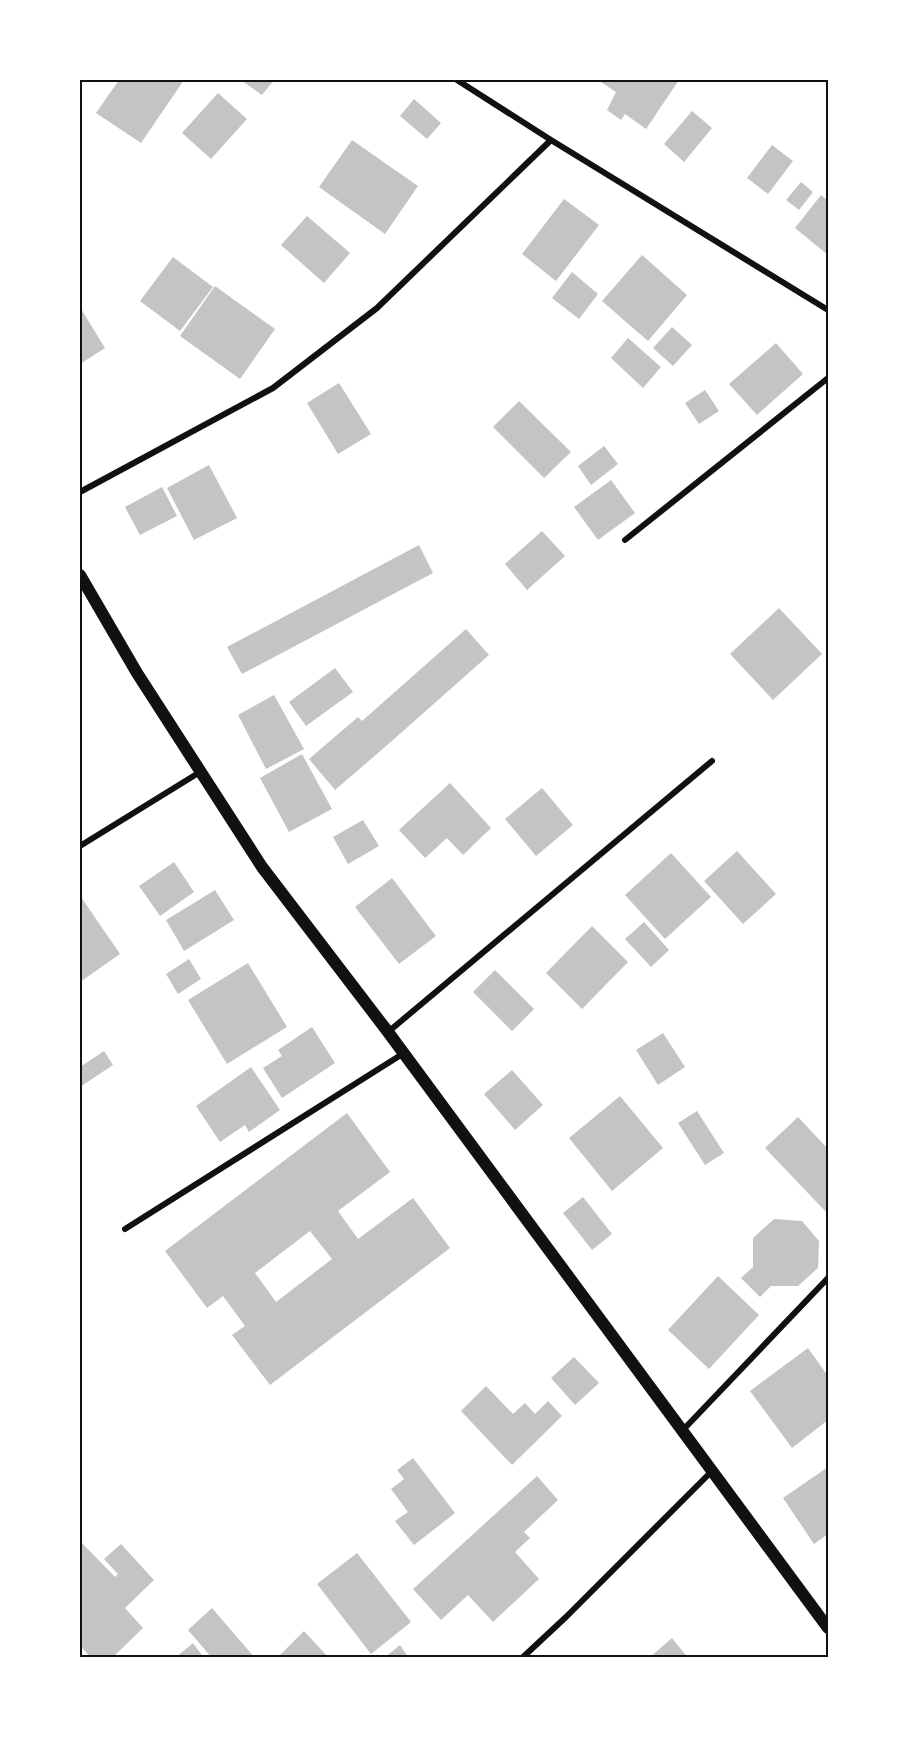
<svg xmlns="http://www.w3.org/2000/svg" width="908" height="1737" font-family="Inter,sans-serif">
	<rect width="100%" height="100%" fill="#fff"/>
	<!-- building -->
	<path fill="#c4c4c4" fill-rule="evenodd" d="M119,80H184L141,143L96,113Z
		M241,80H274L262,95Z
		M598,80H679L646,129L625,114L621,120L607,110L616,92Z
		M218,93L247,119L211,159L182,133Z
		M414,99L441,123L427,139L400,116Z
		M692,111L712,128L684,162L664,144Z
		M352,140L418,186L385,234L319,187Z
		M772,145L793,161L768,194L747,178Z
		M801,182L813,192L799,210L786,200Z
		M821,195L828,201V255L795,228Z
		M564,199L599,225L556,281L522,254Z
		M307,216L350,253L324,283L281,245Z
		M642,255L687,295L648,341L602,301Z
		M173,257L213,287L180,331L140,301Z
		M572,272L598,294L579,319L552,298Z
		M215,286L275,329L240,379L180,336Z
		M80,307L105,348L80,364Z
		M672,327L692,345L673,366L653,348Z
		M628,338L661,367L643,388L611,358Z
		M776,343L803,374L757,415L729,384Z
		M339,383L371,434L338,454L307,403Z
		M705,390L719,411L699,424L685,403Z
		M519,401L571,452L544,478L493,427Z
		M604,446L618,464L591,485L578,466Z
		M209,465L237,518L194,540L167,488Z
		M611,480L635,513L598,540L574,507Z
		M162,487L177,516L140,535L125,507Z
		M542,531L565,556L527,590L505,564Z
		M419,545L433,573L242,674L227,647Z
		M779,608L822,654L773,700L730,654Z
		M466,629L489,655L385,747L370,731L385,747L335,790L309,759L358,717L362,721Z
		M335,668L353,692L306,726L289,702Z
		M274,695L304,749L266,769L238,715Z
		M302,754L332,809L289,832L260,778Z
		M450,783L491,828L463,855L447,838L425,858L399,830Z
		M542,788L573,825L536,856L505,819Z
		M363,820L379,846L348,864L333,837Z
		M737,851L776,894L743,924L704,881Z
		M671,853L711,897L665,939L625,895Z
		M174,862L194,892L160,916L139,886Z
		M392,878L436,936L399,964L355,907Z
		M215,890L234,920L184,951L166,920Z
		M81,897L120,954L80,982V898Z
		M644,922L669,950L651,967L625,939Z
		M592,926L628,962L582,1009L546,973Z
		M189,959L201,979L178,994L166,974Z
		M248,963L287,1027L227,1064L188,1000Z
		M495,970L534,1009L512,1031L473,992Z
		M312,1027L335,1063L282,1098L263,1068L282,1056L278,1050Z
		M663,1033L685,1067L658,1085L636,1050Z
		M104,1051L113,1065L80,1087V1067Z
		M251,1067L280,1110L249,1132L245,1125L220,1142L196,1106Z
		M512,1070L543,1105L515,1130L484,1094Z
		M620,1096L663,1148L612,1191L569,1138Z
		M697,1111L724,1153L705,1165L678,1123Z
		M347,1113L390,1172L338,1211L358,1239L413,1198L450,1248L270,1385L232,1335L245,1326L223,1296L207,1308L165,1251ZM310,1231L332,1259L276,1302L255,1273Z
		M798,1117L828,1149L827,1213L765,1148Z
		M583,1197L612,1234L592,1250L563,1213Z
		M774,1219L802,1221L819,1241L818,1268L798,1286H771L760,1297L741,1278L753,1267V1238Z
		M718,1276L759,1315L709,1369L668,1330Z
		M808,1348L828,1376V1420L792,1448L750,1391Z
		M574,1357L599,1383L575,1405L551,1378Z
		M486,1386L513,1414L525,1403L535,1414L548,1401L562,1416L512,1465L461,1411Z
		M413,1458L455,1513L414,1545L395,1521L408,1512L391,1489L404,1479L397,1470Z
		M828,1467V1534L814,1544L783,1498Z
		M537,1476L558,1500L524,1532L530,1538L515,1552L539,1579L493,1622L468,1595L441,1620L413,1589Z
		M81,1542L115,1577L118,1574L104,1559L121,1544L154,1580L125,1608L143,1628L112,1658H91L80,1645Z
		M357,1553L411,1622L371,1654L317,1584Z
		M212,1608L255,1658H212L188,1630Z
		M304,1631L329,1658H277Z
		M672,1638L688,1658H649Z
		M193,1643L204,1658H175Z
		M400,1645L409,1658H384Z"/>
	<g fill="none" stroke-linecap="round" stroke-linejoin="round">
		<!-- minor -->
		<path stroke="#111" stroke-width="6" d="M457,80L551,140L828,310
			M80,492L273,388L377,308L551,140
			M625,540L828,378
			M80,846L200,772
			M388,1032L712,761
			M125,1229L404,1053
			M683,1430L828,1278
			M522,1658L566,1617L712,1471"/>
		<!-- secondary -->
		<path stroke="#111" stroke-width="12" d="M80,575L137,673L262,867L388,1032L828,1628"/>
	</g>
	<!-- border -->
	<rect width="908" height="1737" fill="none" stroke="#ffffff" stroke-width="162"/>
	<rect x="81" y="81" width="746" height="1575" fill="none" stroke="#111" stroke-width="2"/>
</svg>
